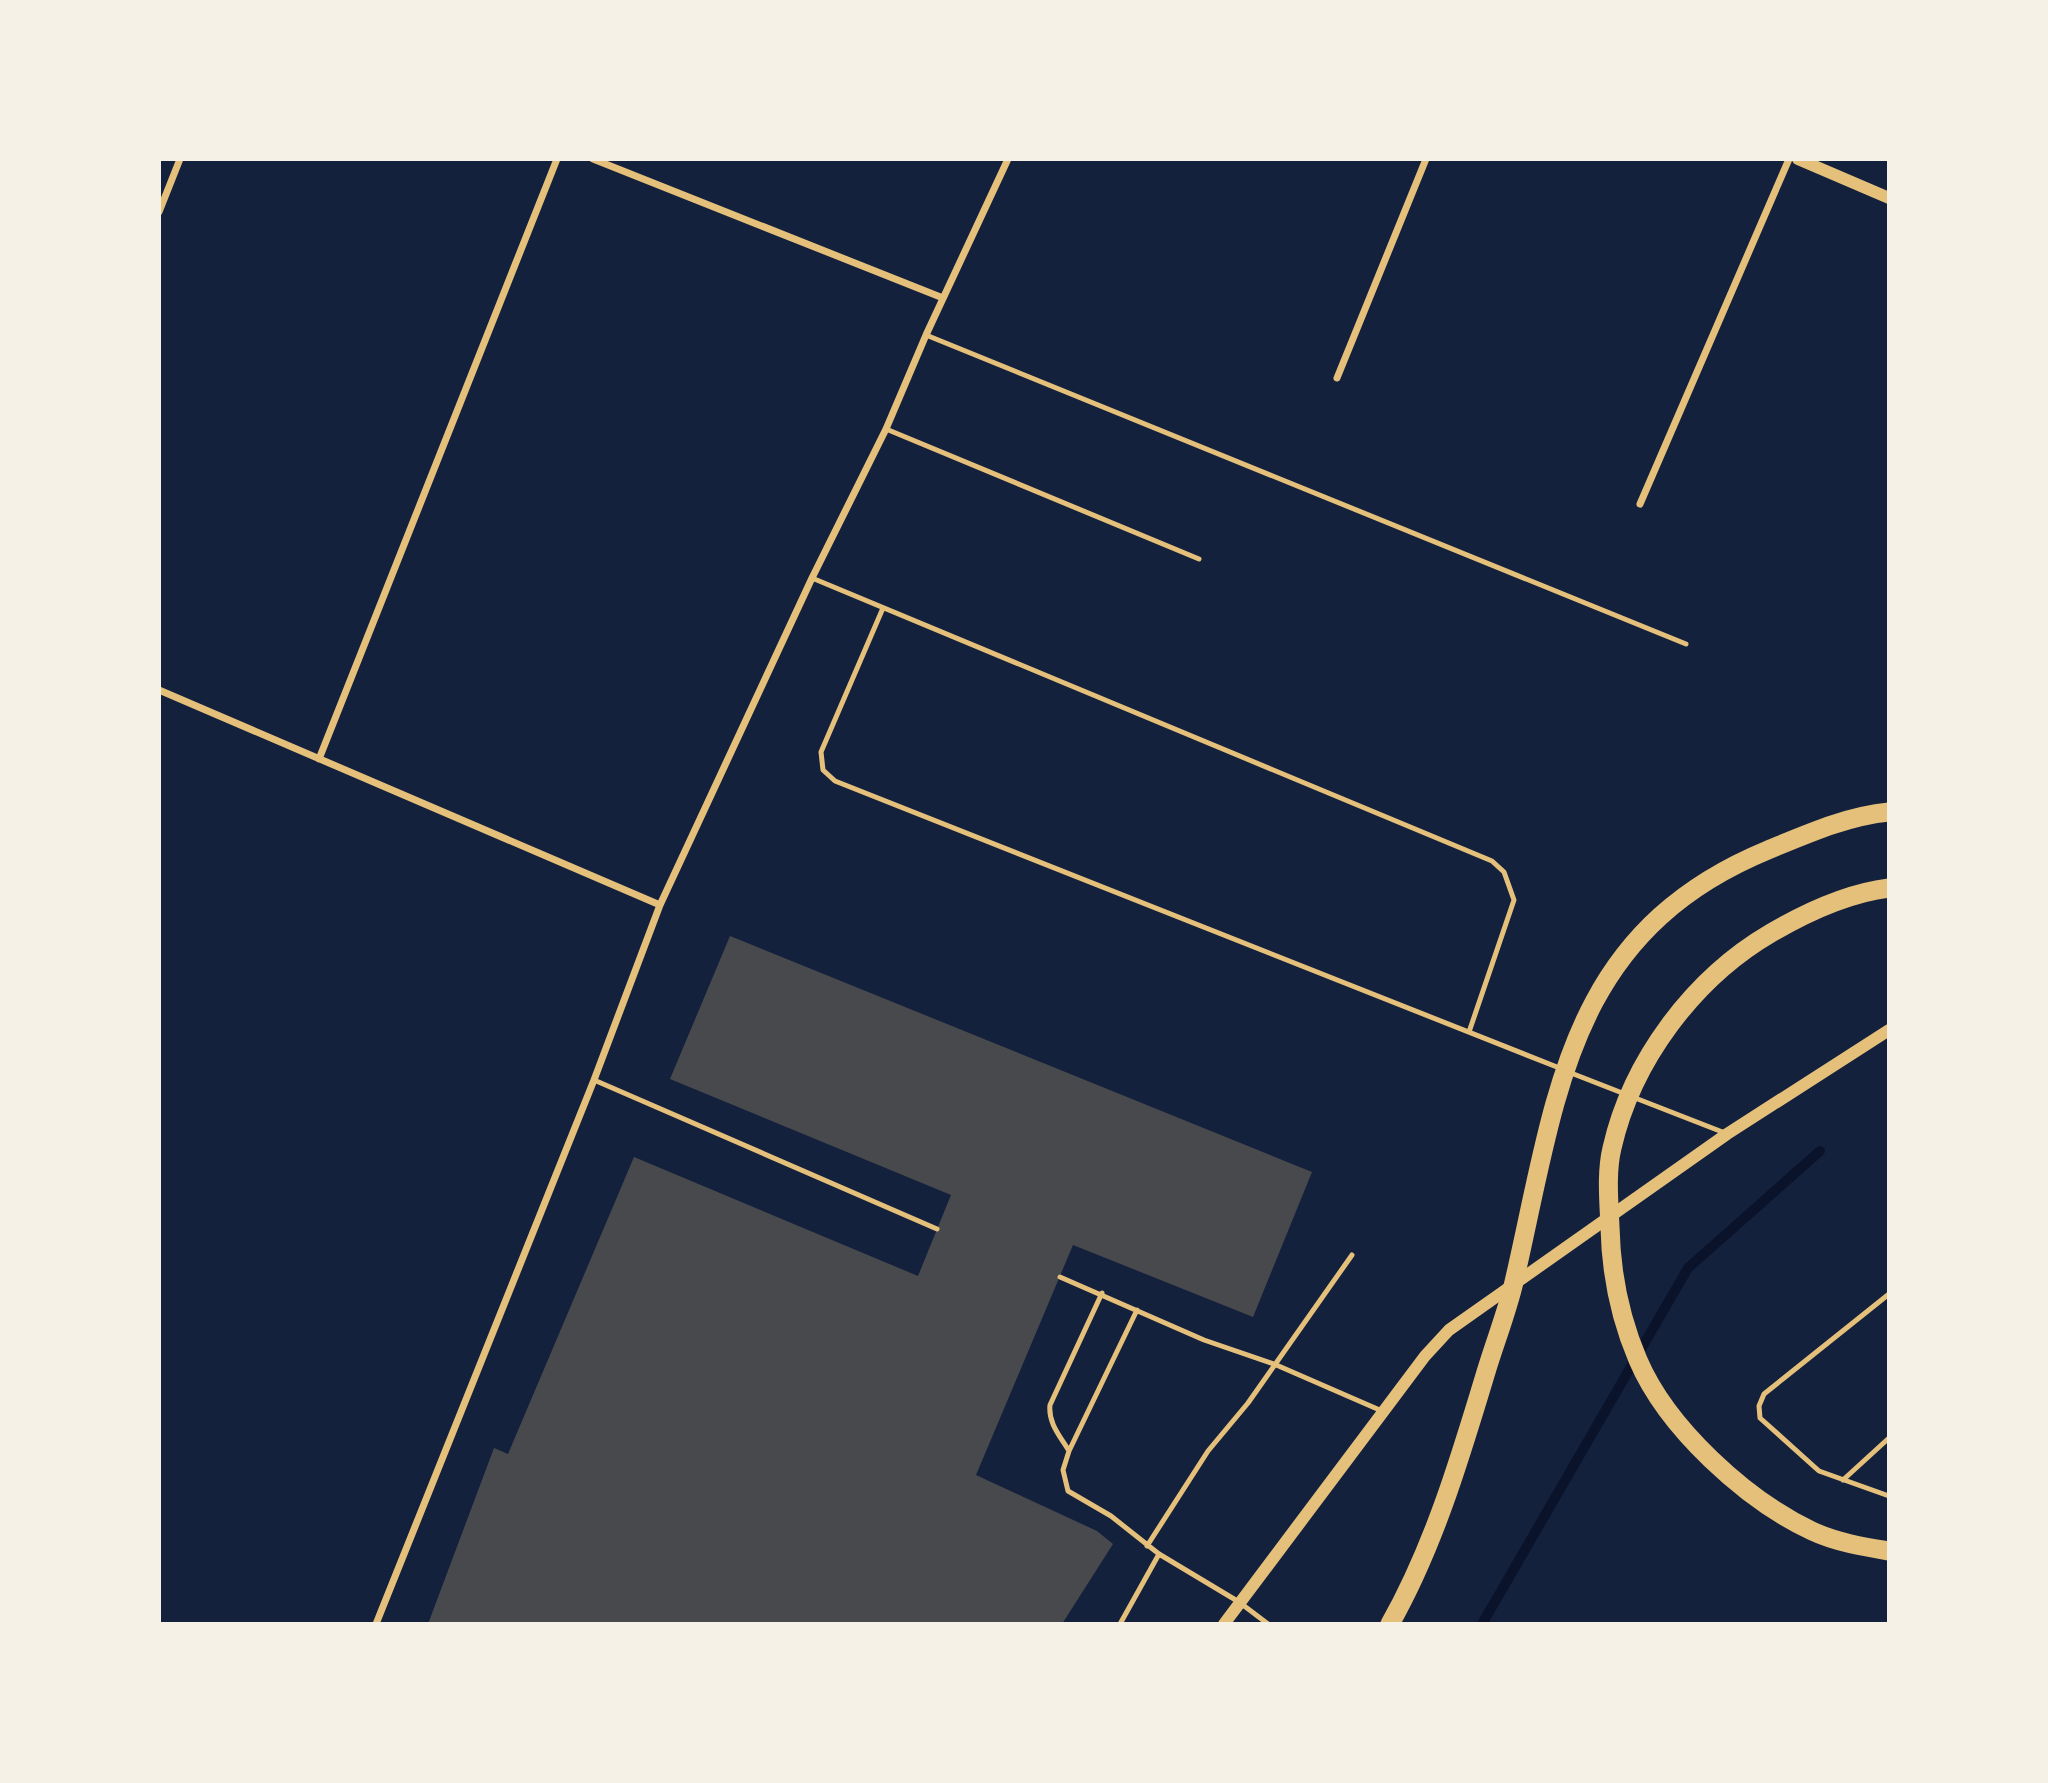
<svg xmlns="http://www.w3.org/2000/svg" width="2048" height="1783" font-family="'Public Sans',sans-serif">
	<rect width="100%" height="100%" fill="#14213d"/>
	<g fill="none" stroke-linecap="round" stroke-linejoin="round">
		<!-- stream -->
		<path stroke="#0b132b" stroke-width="10" d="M1482,1624L1688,1268L1820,1151"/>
	</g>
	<!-- building -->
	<path fill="#48494c" d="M730,936L1312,1172L1253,1317L1073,1245L976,1475L1097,1531L1113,1544L1062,1624H428L494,1448L508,1454L634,1157L918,1276L951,1195L670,1079Z"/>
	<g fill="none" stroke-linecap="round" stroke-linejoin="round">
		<!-- service -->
		<path stroke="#e5c07b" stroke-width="5" d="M926,335L1686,644
			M886,429L1199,559
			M812,578L1492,861L1504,872L1514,900L1469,1032
			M883,608L821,752L823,770L835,781L1562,1069
			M1571,1073L1725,1133
			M594,1080L937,1229
			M1060,1277L1204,1340L1274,1364L1382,1411
			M1889,1294L1764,1394L1759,1406L1760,1418L1819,1471L1889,1496
			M1137,1310L1069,1451L1063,1470L1068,1491L1111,1516L1159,1554L1239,1602L1268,1624
			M1069,1451C1060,1436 1048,1423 1050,1405L1102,1293
			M1843,1480L1889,1438
			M1147,1546L1208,1451L1248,1403L1352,1255
			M1120,1624L1159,1554"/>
		<!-- minor -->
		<path stroke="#e5c07b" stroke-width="7" d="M593,159L943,298
			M159,212L180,159
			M1337,378L1426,159
			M1640,504L1789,159
			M159,690L660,905
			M319,759L557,159
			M376,1624L594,1080L660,905L812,578L886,429L926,335L1008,159"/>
		<!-- tertiary -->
		<path stroke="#e5c07b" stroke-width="12" d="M1798,159L1889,198
			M1224,1624L1425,1356L1449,1330L1727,1134L1889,1030"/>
		<!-- trunk -->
		<path stroke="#e5c07b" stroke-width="19" d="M1889,888C1848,893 1807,912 1771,933C1694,978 1632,1060 1612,1148C1606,1173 1609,1202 1610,1227C1611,1273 1620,1318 1638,1360C1667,1428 1746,1500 1812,1531C1835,1542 1864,1547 1889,1551
			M1390,1624C1434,1546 1460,1458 1486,1372C1495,1342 1507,1312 1514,1282C1557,1096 1567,933 1768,850C1807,834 1847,816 1889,812"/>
	</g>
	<!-- border -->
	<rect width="2048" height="1783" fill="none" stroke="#f6f1e7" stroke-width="322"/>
</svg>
